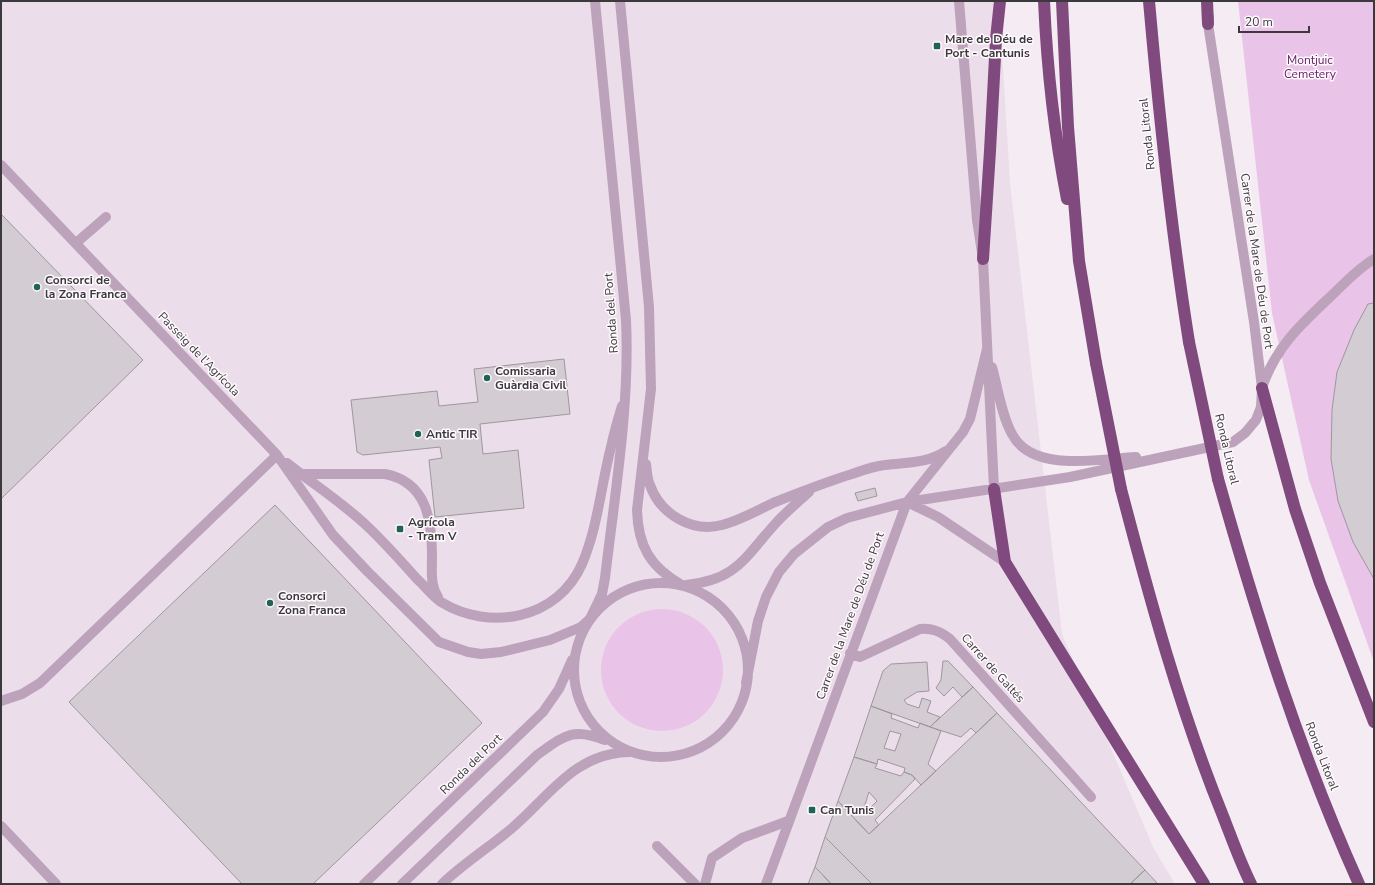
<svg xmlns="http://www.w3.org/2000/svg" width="1375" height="885" font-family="'Nunito Sans',sans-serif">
	<rect width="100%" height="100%" fill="#f4ebf3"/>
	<!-- built -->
	<path fill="#ecddeb" d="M1,1H999L1010,183L1062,634L1154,849L1175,884H1Z"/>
	<!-- green -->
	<path fill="#eac3e8" d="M1238,1H1374V662L1309,480L1272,313Z
		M601 670a61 61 0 1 1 122 0a61 61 0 1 1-122 0Z"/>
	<!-- building -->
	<path fill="#d4ccd3" stroke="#9e979e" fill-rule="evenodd" d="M1,214L143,360L1,499Z
		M1374,303V579L1353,542L1338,501L1331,459L1332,410L1337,372L1354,330L1368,304Z
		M564,359L570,414L480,424L483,454L518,450L524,508L435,517L429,460L442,458L440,447L363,455L357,452L351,400L437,391L439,406L478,402L474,369Z
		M875,488L877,496L858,501L855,493Z
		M275,505L482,723L313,884H242L69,702Z
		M943,661H948L973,687L962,697L953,687L944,696L936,688L941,680Z
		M927,662L929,691L917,692L904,700L907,704L919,708L922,698L931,701L927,712L940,717L930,727L871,706L883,671L891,664Z
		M973,687L997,713L976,733L971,728L961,737L930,727Z
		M871,706L892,714L891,718L918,728L920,723L941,731L928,764L936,771L921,785L912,775L904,772L905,768L878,759L877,764L854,757ZM890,731L901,734L895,751L884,748Z
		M997,713L1145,870L1130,884H872L825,837L838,801L869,834Z
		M854,757L877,764L875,768L901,776L904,772L912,775L915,779L875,820L879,825L869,834L838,801ZM869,792L877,801L865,813L863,811Z
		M825,837L872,884H831L822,874L815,867Z
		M815,867L822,874L831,884H808Z
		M1145,870L1158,884H1133L1132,882Z"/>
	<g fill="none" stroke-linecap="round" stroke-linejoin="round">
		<!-- lane -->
		<path stroke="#bda2bb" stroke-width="10" d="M1,165L277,455L333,535L367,571L439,642L468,652L481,654L501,652L550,640L581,627L590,619
			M1262,388C1275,348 1300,325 1330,297C1344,284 1357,269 1374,259
			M287,463C313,484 343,503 367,526C385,543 401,561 417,579C425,586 432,596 441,602C490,632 558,619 582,564C598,527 601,485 611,447C614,433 618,419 622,406
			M301,474H385C427,482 432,520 432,557C432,570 430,585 438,597
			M1,701L22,694L40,683L277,455
			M1,826L56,884
			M442,884C463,864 488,848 511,829C549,797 574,753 629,752"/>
		<!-- street -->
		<path stroke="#bda2bb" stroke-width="10" d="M620,1L649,307L651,389L637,510C638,546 650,567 682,585
			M959,1L977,220L983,259L994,489
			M76,243L106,217
			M992,367C998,388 1001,414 1012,434C1032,473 1099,459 1136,457
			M646,464C647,471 647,479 650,485C660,514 692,533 722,525C741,520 758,510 775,502C801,492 826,482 852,474C863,470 874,466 885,465C907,462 926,464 946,451
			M907,502L938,517L1005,562
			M574 670a87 87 0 1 1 174 0a87 87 0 1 1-174 0Z
			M686,585C737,580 744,558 776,523C786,512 798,502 809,492
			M590,619L602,594L605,578C615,492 630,406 626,320L595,1
			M850,653L860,657L920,629C932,628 940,631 950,639L1091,797
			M746,683L758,621L766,597L779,572L794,554L828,527L847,518L907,502L1070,477L1233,442L1245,433L1256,420L1261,407L1262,388L1254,322L1208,24L1209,17
			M657,846L695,884
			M364,884L543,712L559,689L572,660
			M402,884L537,755C564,736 572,727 605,740
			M705,884L712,858L742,838L788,821
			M766,884L907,502L963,432L970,419L987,349"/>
		<!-- highway -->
		<path stroke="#804a7f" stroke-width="12" d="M1044,1C1047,68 1054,133 1067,199
			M1062,1L1068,127L1079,261L1096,363
			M1149,1C1159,115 1171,229 1189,342
			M1207,1L1208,24
			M983,259L990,151L996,39L1000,1
			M1262,388L1295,509L1320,583L1374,722
			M1218,479C1257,617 1300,753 1359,884
			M994,489L1005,562L1204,884
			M1121,489C1150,600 1180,710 1223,816C1232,839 1240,862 1251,884"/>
		<!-- highway-bridge -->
		<path stroke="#804a7f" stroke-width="12" d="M1189,342L1218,479
			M1096,363L1121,489"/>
	</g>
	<!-- markers -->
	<g fill="#1f6457" stroke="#fffafe" stroke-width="1.5">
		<rect x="933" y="42" width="8" height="8" rx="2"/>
		<circle cx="37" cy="287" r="4"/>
		<circle cx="487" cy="378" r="4"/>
		<circle cx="418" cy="434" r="4"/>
		<rect x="396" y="525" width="8" height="8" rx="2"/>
		<circle cx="270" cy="603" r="4"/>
		<rect x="808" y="806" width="8" height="8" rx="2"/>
	</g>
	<g text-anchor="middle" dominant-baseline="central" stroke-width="3" stroke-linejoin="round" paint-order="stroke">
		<!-- poi labels -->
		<g font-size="12" font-weight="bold" fill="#3c393c" stroke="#fffafe" text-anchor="start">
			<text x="945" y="39">Mare de Déu de<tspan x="945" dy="14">Port - Cantunis</tspan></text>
			<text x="45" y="280">Consorci de<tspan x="45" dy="14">la Zona Franca</tspan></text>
			<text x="495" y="371">Comissaria<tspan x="495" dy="14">Guàrdia Civil</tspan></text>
			<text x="426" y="434">Antic TIR</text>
			<text x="408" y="522">Agrícola<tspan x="408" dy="14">- Tram V</tspan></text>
			<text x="278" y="596">Consorci<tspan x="278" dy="14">Zona Franca</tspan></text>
			<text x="820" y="810">Can Tunis</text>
		</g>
		<!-- park labels -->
		<g font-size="12" fill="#682268" stroke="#fffafe">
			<text x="1310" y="60">Montjuic<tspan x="1310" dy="14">Cemetery</tspan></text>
		</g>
		<!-- street labels -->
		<g font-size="12" fill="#3c393c" stroke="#fffafe">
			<text transform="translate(1147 134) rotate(-96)">Ronda Litoral</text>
			<text transform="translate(1257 261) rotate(82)">Carrer de la Mare de Déu de Port</text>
			<text transform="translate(611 313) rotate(-94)">Ronda del Port</text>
			<text transform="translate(199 354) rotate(46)">Passeig de l'Agrícola</text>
			<text transform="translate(1227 449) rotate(77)">Ronda Litoral</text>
			<text transform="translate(850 616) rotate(-70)">Carrer de la Mare de Déu de Port</text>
			<text transform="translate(993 668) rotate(48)">Carrer de Galtés</text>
			<text transform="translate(1322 756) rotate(69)">Ronda Litoral</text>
			<text transform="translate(471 764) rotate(-44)">Ronda del Port</text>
		</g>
	</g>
	<!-- border -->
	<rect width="1375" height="885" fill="none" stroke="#3c393c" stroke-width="4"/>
	<!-- scale -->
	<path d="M1239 26v6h70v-6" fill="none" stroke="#3c393c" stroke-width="2"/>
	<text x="1245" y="26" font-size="12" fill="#3c393c" stroke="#fffafe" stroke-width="3" paint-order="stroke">20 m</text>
</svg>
